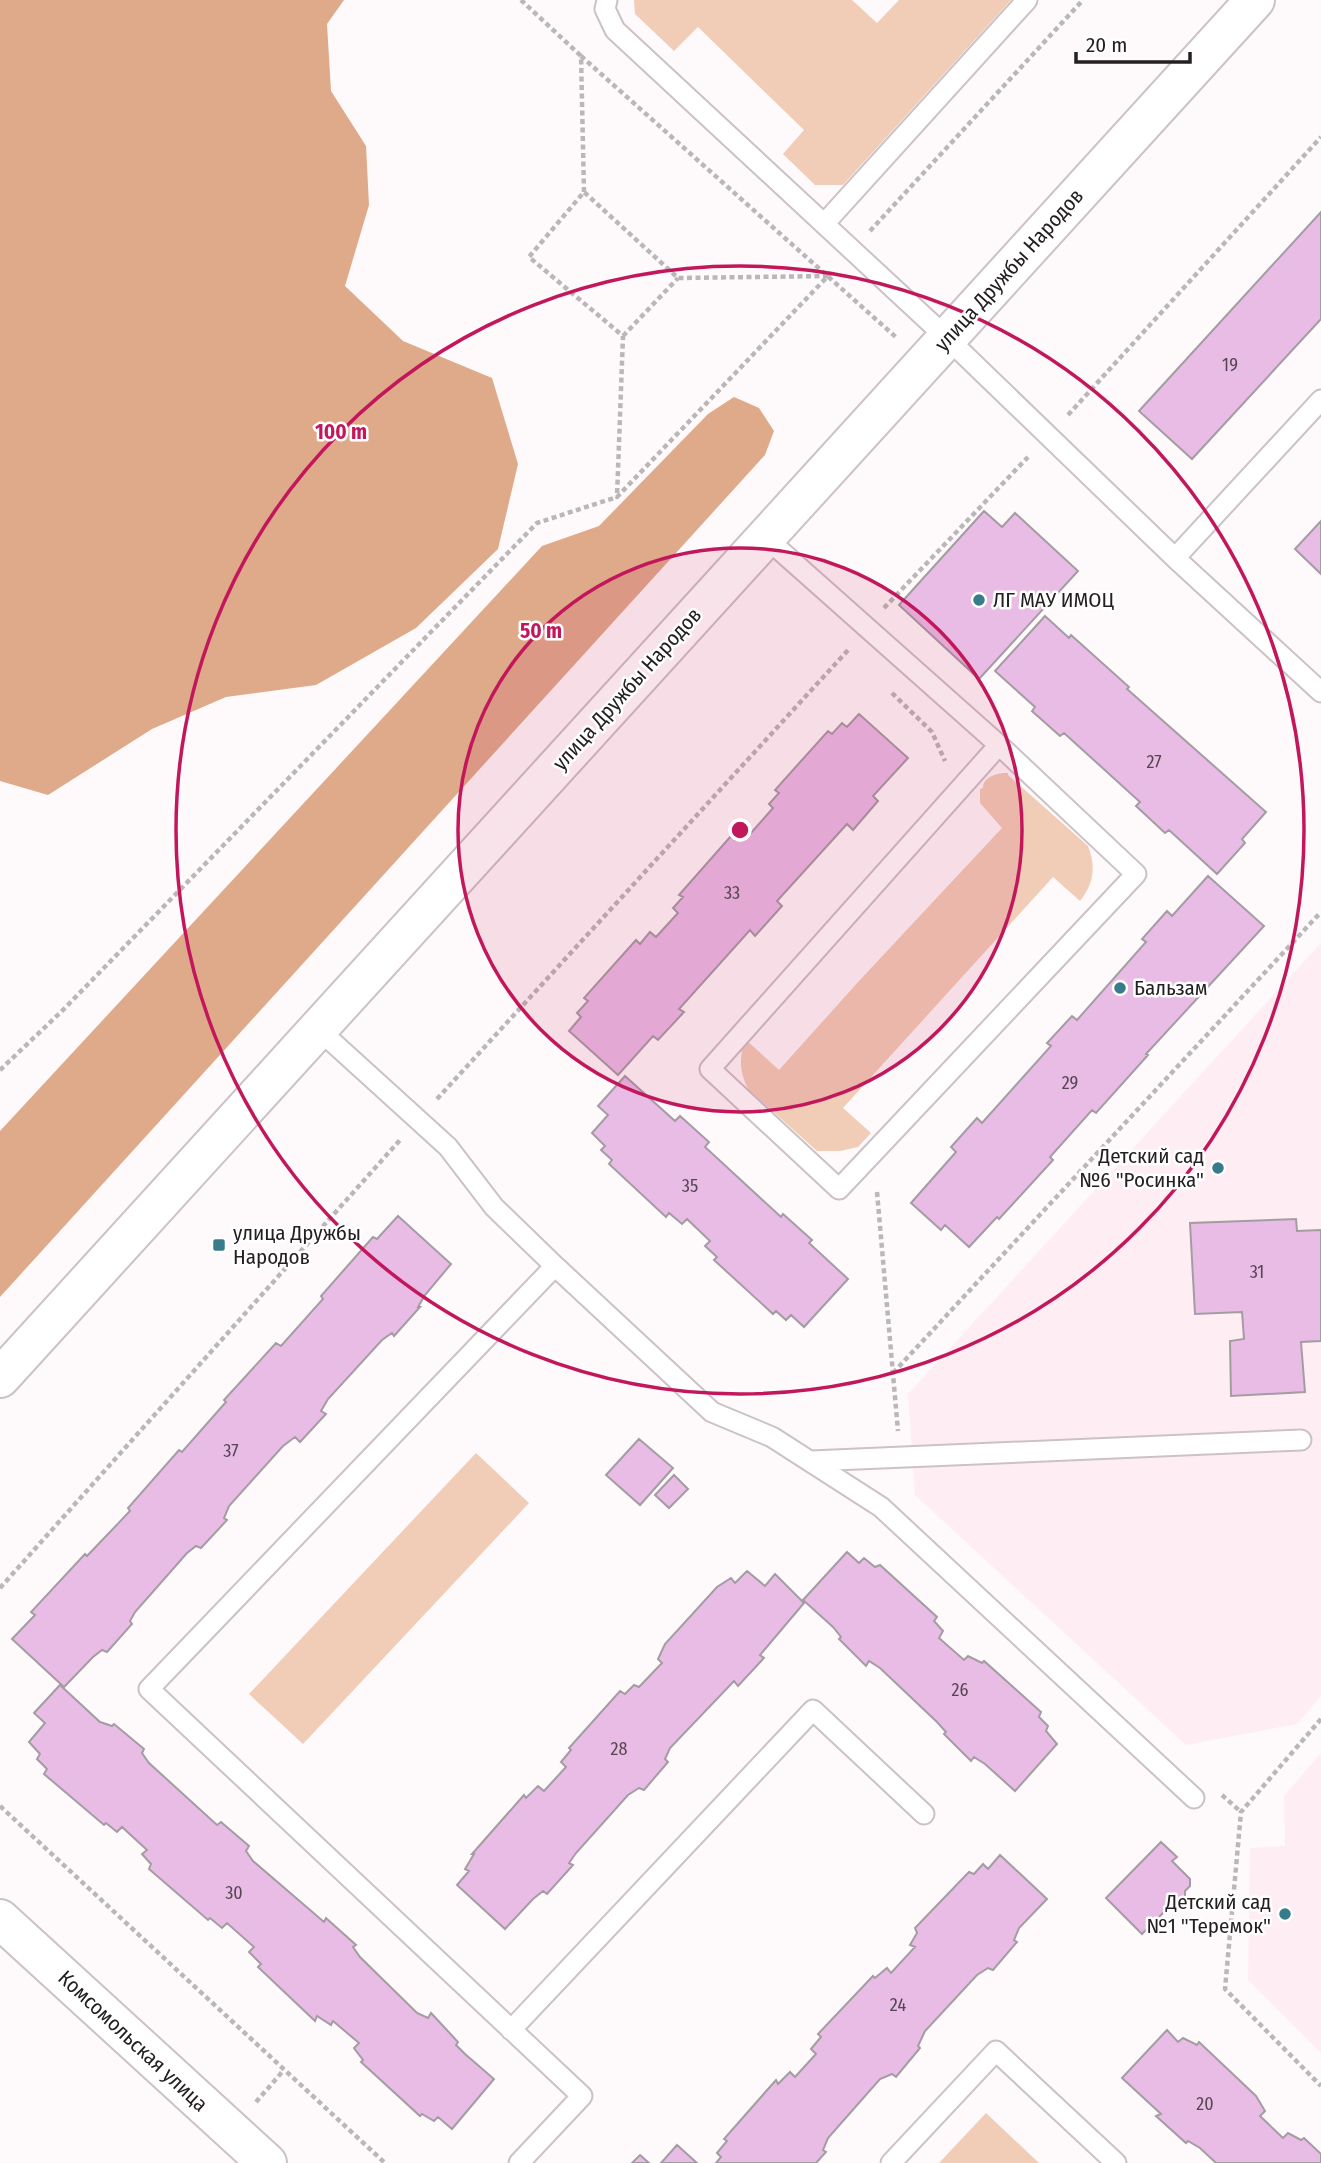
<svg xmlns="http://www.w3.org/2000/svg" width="1321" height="2163" font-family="'Fira Sans Condensed',sans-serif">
	<rect width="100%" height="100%" fill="#fef9fa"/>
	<!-- built -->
	<path fill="#feeef3" d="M1321,943V1696L1297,1724L1186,1745L915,1495L908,1394Z
		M1321,1753V2053L1248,1980L1250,1848L1285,1846L1284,1796Z"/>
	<!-- green -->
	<path fill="#f1cdb7" d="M634,0H852L877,23L899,0H1011L843,185H815L783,154L804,130L698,27L674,51L635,14Z
		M1002,773H1008V775L1088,846C1096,866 1094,884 1080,901L1053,877L843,1108L871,1133L858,1147L840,1151H817L749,1090C739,1073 739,1057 745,1039L779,1070L859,981L1002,828L980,803V789L983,788C983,778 993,775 1002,773Z
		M476,1453L529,1503L303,1744L249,1694Z
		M986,2113L1039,2163H939Z"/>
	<!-- forest -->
	<path fill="#dfaa8a" d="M0,0H344L327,24L331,91L366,146L369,205L345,286L403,341L492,378L518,464L498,549L416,628L316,685L226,697L152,729L48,795L0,781Z
		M734,397L759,408L774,431L765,455L0,1297V1131L542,546L599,526L708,414Z"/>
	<!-- building -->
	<path fill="#e9bce6" stroke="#a49ca3" stroke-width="2" d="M1321,212V319L1192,459L1139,411Z
		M984,511L1002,527L1015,513L1078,571L979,679L899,605Z
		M1321,521V574L1295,549Z
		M1045,616L1069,638L1071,635L1129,687L1127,689L1266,812L1242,839L1245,843L1217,874L1169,830L1165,833L1136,806L1140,802L1064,733L1060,736L1032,711L1035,707L995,671Z
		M859,714L908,758L873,796L878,801L853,830L847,824L777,901L782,906L755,936L750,930L679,1009L684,1012L658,1040L653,1036L618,1075L569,1031L581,1017L577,1013L588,1001L584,998L636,940L640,944L650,932L656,937L678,913L673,908L683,897L679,895L731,836L735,840L746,828L751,833L773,808L769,804L779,793L775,790L828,731L832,734L842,723L847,727Z
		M1208,876L1264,926L1146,1054L1148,1055L1096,1113L1092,1110L1050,1157L1053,1160L999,1219L997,1217L969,1247L945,1225L941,1230L911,1203L956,1152L951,1147L977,1118L982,1123L1051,1046L1047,1043L1072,1016L1077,1020L1146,942L1142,939L1167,911L1172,916Z
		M625,1076L675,1121L680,1116L709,1142L705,1147L781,1217L783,1214L812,1240L809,1243L848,1279L804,1327L791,1315L786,1320L776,1311L773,1314L714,1260L717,1257L705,1246L710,1241L687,1219L682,1224L669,1213L666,1217L609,1164L612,1160L601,1150L605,1146L592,1133L608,1115L598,1106Z
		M398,1216L451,1264L425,1295L418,1307H420L394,1336L392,1333L382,1340L328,1399L321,1411L326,1414L300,1442L295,1437L283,1446L229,1506L224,1518L227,1520L201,1548L196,1546L187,1553L135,1612L130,1621L132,1624L107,1652L102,1650L93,1657L64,1687L12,1639L35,1615L31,1612L85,1554L87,1556L130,1511L128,1508L179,1450L182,1452L226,1402L224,1400L276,1343L281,1346L323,1299L321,1296L373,1237L377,1239Z
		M1296,1219L1297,1231L1321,1230V1341L1301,1342L1305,1392L1231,1396L1230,1341L1244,1339L1242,1312L1195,1314L1190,1223Z
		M639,1439L673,1468L640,1505L606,1475Z
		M674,1475L688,1489L669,1508L655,1495Z
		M847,1552L859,1563L864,1558L875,1567L880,1565L937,1617L934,1621L943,1631L939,1638L964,1660L968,1656L982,1663L984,1661L1041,1712L1039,1717L1048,1726L1046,1731L1057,1744L1015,1791L985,1764L974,1757L971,1761L944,1734L946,1732L937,1722L880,1668L869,1661L866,1666L839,1639L841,1637L833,1627L803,1600Z
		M747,1571L765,1586L775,1574L804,1603L760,1655L764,1658L738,1686L734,1681L670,1748L665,1759L668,1762L644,1790L639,1788L628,1795L576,1853L569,1863L573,1865L547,1894L543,1891L533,1899L505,1929L457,1885L469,1871L465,1869L474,1854H472L524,1795L526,1798L538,1786L544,1791L566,1767L561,1762L571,1750L569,1748L620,1691L625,1694L634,1685L639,1687L662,1663L658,1659L665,1644L717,1587L731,1578L735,1583Z
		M60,1685L100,1722L112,1726L114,1724L144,1749L142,1753L149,1763L217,1825L221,1822L249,1846L246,1851L253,1861L324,1922L326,1918L356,1945L353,1947L360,1957L417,2013L428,2018L431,2013L458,2042L456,2045L465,2054L494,2079L452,2129L438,2117L434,2121L422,2114L420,2116L361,2062L363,2060L354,2048L359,2043L333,2021L331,2025L317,2016L315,2021L258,1967L261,1964L249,1952L254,1947L227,1923L222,1928L210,1918L208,1920L149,1869L151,1864L142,1854L147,1850L122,1827L117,1832L106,1823L104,1825L44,1774L47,1769L37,1759L40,1754L29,1742L45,1723L34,1713Z
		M1161,1842L1177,1857L1172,1861L1190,1879V1886L1185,1891V1898L1176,1900L1142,1934L1106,1898Z
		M1000,1855L1047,1899L1019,1928L1014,1940L1017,1942L993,1970L988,1968L977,1975L925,2031L918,2046L920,2048L896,2077L892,2074L880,2079L828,2138L823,2150L826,2152L816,2163H716L721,2157L717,2153L727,2141L724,2139L776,2080L778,2084L790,2072L795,2077L816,2054L811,2049L821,2037L818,2034L873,1976L875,1978L887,1968L891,1973L915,1947L910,1945L917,1933L915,1928L969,1872L974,1874L983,1864L988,1869Z
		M1167,2030L1178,2042L1183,2038L1197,2045L1199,2042L1256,2096L1265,2111L1260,2116L1283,2138L1288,2133L1301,2140L1304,2138L1321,2154V2163H1216L1200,2148L1188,2141L1186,2143L1156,2116L1161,2114L1122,2078Z
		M677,2145L697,2163H661Z
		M640,2155L649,2163H632Z"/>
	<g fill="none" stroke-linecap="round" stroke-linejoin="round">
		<defs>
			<path id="lane" d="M607,0L605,9L615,30L947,338L1175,558L1321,692
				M824,224L1027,0
				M765,537L999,745L1136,874L839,1189L710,1069L999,745
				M1175,558L1321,400
				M317,1028L448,1147L494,1207L555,1266L149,1689L582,2096L519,2163
				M555,1266L712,1412L772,1437L881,1507L1194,1798
				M811,1461L1301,1440
				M511,2030L813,1710L924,1814
				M891,2163L996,2051L1116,2163"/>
			<path id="secondary" d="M0,1378L1255,0
				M0,1919L267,2163"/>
		</defs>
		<!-- lane casing -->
		<use href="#lane" stroke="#ccc2c5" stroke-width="23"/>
		<!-- secondary casing -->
		<use href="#secondary" stroke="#ccc2c5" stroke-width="42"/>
		<!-- path -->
		<path stroke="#bbb7b8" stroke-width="4.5" stroke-dasharray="5 3.5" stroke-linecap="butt" d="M521,0L581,56
			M584,192L581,56L898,339
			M870,231L1083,0
			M828,276L678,278L584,192L529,257L623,336L617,497L828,276L833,271
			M623,336L678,278
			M1068,415L1321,137
			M884,608L1028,457
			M892,693L932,732L945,761
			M0,1070L63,1010L537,523L617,497
			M437,1099L849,649
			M877,1192L898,1431
			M893,1373L1321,912
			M0,1588L400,1140
			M1321,1719L1241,1812L1225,1989L1321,2086
			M1222,1795L1241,1812
			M0,1806L385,2163
			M256,2102L283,2071"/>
		<!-- lane -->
		<use href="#lane" stroke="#fff" stroke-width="19"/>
		<!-- secondary -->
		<use href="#secondary" stroke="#fff" stroke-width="38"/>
	</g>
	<!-- distance rings -->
	<circle cx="740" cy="830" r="282" fill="#c2185b" fill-opacity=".12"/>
	<g fill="none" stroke="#c2185b" stroke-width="3.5">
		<circle cx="740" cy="830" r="282"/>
		<circle cx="740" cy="830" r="564"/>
	</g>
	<!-- markers -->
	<g fill="#387b8c" stroke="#fff" stroke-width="2.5">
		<circle cx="979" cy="600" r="7"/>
		<circle cx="1120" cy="988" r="7"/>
		<circle cx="1218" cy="1168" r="7"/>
		<rect x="212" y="1238" width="14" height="14" rx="3.5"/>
		<circle cx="1285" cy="1914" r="7"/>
	</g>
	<g text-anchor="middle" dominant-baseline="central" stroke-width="5" stroke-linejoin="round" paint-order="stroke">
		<!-- number labels -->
		<g font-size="18" fill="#554752">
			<text x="1230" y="365">19</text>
			<text x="1154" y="762">27</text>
			<text x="732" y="893">33</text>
			<text x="1070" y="1083">29</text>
			<text x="690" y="1186">35</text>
			<text x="1257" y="1272">31</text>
			<text x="231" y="1451">37</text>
			<text x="960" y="1690">26</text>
			<text x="619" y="1749">28</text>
			<text x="234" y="1893">30</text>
			<text x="898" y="2005">24</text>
			<text x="1205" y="2104">20</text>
		</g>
		<!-- street labels -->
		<g font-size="21" fill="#242021" stroke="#fff">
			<text transform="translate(1009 270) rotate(-48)">улица Дружбы Народов</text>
			<text transform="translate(627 689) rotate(-48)">улица Дружбы Народов</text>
			<text transform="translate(133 2041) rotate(43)">Комсомольская улица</text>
		</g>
		<!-- poi labels -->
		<g font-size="21" fill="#242021" stroke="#fff" text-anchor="start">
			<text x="993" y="600">ЛГ МАУ ИМОЦ</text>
			<text x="1134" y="988">Бальзам</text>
			<text x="1204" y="1156" text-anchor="end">Детский сад<tspan x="1204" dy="24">№6 "Росинка"</tspan></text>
			<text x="233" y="1233">улица Дружбы<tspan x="233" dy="24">Народов</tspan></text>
			<text x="1271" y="1902" text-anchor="end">Детский сад<tspan x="1271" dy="24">№1 "Теремок"</tspan></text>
		</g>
	</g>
	<circle cx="740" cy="830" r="10" fill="#c2185b" stroke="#fff" stroke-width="3.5"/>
	<g font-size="21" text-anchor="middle" font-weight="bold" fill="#c2185b" stroke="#fff" stroke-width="5" stroke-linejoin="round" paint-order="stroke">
		<text x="341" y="439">100 m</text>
		<text x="541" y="638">50 m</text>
	</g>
	<!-- scale -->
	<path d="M1076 52v10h114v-10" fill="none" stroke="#242021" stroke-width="3.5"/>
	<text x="1086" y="52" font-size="21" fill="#242021" stroke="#ffffff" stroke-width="5" paint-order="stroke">20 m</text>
</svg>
